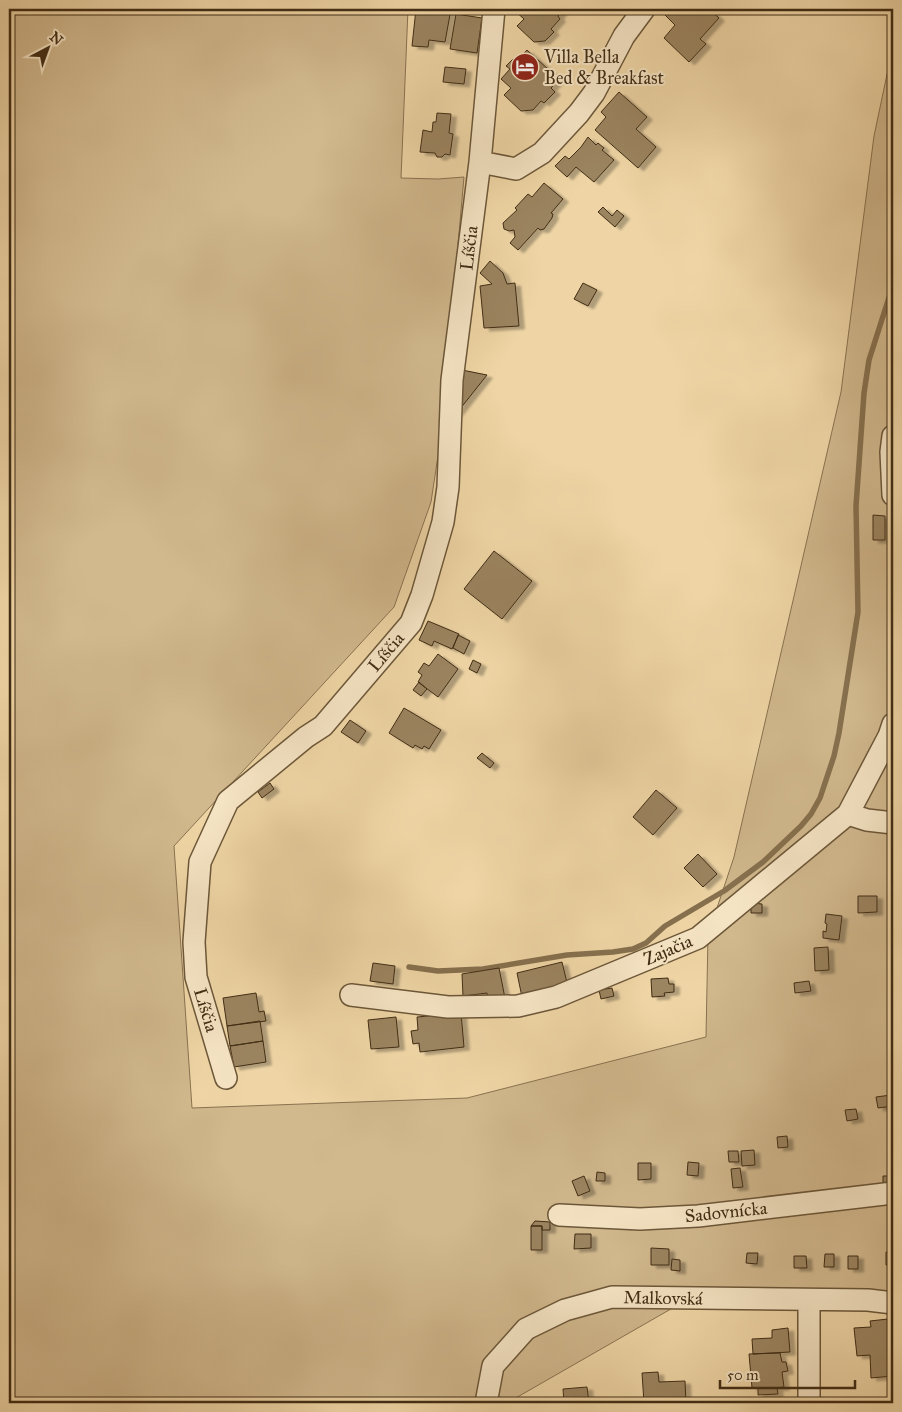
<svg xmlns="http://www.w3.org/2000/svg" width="902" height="1412" font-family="'IM FELL Great Primer',serif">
	<defs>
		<filter id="shadow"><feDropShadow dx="5.5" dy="3" stdDeviation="1" flood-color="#0004"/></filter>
	</defs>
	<rect width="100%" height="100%" fill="#efd5a5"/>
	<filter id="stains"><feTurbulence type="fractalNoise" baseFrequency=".004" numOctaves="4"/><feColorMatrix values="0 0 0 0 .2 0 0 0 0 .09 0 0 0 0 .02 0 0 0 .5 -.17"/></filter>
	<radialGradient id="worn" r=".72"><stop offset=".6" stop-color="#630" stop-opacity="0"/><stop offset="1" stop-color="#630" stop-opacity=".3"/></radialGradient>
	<!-- green -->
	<path fill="#d1b88d" stroke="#897251" d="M9,9H408L401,178L438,179L464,177L441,436L431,502L394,607L174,846L192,1108L467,1098L706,1037L708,935L734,857L841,392L874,136L893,46V1297L704,1290L507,1403H9Z"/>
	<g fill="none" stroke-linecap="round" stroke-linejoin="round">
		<!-- stream -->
		<path stroke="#86704e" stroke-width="5.5" d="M409,967L438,971L483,969L567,955L613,952L633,949L646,943L665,926L724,891L763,862L801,826L811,814L820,798L834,756L839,733L858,612L856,506L864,393L869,360L893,285"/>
	</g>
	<!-- building -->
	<path fill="#9b8460" stroke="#412d15" filter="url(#shadow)" d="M416,9H451L445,42L429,40L428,47L412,46Z
		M515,9H564L558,16L560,19L551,29L554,32L545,41L534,42L517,26L524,19L514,10Z
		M667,9H709L719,18L700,39L706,44L689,62L664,38L675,25L663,13Z
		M456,14L482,18L477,53L450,49Z
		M527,50L559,79L551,88L555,92L544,103L541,101L533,110L521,111L504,95L511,88L501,79L510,69L506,66L513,59L517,61Z
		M445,67L466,69L464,84L443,82Z
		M619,92L647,117L636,129L656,147L638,168L595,130L606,117L601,112Z
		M437,113L451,114L449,133L453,134L450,155L445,154L442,157H437L435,153L420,152L423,130L432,132L433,122H436Z
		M588,137L596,145L598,143L604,148L602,150L614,160L594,182L576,167L567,177L555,166L565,156L569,159L581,147Z
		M544,183L563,199L551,213L553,214L552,218L544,229L540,230L538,228L518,250L510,243L515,237L514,230L509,231L504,229L503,223L517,210L515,208L528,194L532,197Z
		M603,207L612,216L617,210L624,216L615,227L598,212Z
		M490,261L503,273L507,284L515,283L519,326L484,328L480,286L492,284L480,273Z
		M583,283L597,290L588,306L574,299Z
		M462,370L487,375L456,414Z
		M873,515L885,516V540H873Z
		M494,551L532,581L502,619L464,589Z
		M428,621L459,634L452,649L434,641L432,646L419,640Z
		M458,635L470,641L464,654L453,648Z
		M438,654L458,669L438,697L418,682L422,675L418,672L424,663L429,666Z
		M473,660L481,664L477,673L469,669Z
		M419,682L427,689L421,696L413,690Z
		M404,708L441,730L429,749L424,746L422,749L415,745L413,748L389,733Z
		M350,720L366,731L358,743L341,732Z
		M482,753L494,763L490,768L477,758Z
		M270,783L274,789L262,798L258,792Z
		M656,790L677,808L653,835L633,817Z
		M698,854L717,874L703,887L684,868Z
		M858,896H877V912L858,913Z
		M751,903L762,904V913H751Z
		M826,914L842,916L839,940L823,938V931L826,932L827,924L825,923Z
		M828,947L829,970L815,971L814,948Z
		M562,962L568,987L522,997L517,973Z
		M373,963L395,966L393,984L370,981Z
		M499,968L506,1003H488L487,993L463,996L462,974Z
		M668,978L669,984H674V992L664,993L665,996L652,997L651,979Z
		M809,981L811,991L795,993L794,983Z
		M612,988L614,996L601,999L599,990Z
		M256,993L259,1012L264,1011L266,1021L227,1026L223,998Z
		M461,1013L464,1047L420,1052L419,1043L413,1044L411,1031L418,1030L417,1017Z
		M396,1017L399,1047L371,1049L368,1020Z
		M260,1021L263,1041L230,1046L227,1026Z
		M263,1041L266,1062L234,1067L230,1046Z
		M891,1095L893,1106L878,1108L876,1097Z
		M856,1109L858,1119L847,1121L845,1110Z
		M787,1136L788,1147L778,1148L777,1137Z
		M754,1150L755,1165L742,1166L741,1151Z
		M728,1151H738L739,1162H729Z
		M688,1162L699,1163L698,1176L687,1175Z
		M638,1163H651V1179L638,1180Z
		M740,1168L743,1187L733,1188L731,1169Z
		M597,1172L605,1173V1181H596Z
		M584,1176L590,1191L578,1196L572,1181Z
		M883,1176H893V1187L883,1188Z
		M535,1221L550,1222V1230H542V1226H531Z
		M531,1226H542V1250H531Z
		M575,1234H591V1248L574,1249Z
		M651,1248L669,1249V1265H651Z
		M886,1252H893V1264L886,1265Z
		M747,1253H758L757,1264L746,1263Z
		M825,1254H834V1267H824Z
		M794,1256H806L807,1268H794Z
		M848,1256H858V1269H848Z
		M672,1259L680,1260V1271L671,1270Z
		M888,1319L893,1376L871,1378L870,1355L857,1356L854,1328L871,1327L870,1321Z
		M788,1328L790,1352L753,1354L752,1339L772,1338V1330Z
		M780,1353L782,1362H786L788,1371L782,1372L784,1387L777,1388L778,1394L758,1395V1388H752L749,1354Z
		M658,1372L659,1382L685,1381L686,1403H644L642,1373Z
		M587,1387L589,1403H564L563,1389Z"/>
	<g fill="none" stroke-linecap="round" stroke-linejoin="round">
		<defs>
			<path id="minor" d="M480,162L516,169L542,153L579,113L594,93L624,36L644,9
				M893,436L891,452L893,495
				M848,814L867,820L893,823
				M351,995L448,1007L518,1006L556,997L698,938L848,814L889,736L893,724
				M226,1078L196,977L194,942L200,862L228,801L306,737L323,726L411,623L422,595L443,522L448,487L452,380L480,162L494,9
				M559,1215L640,1219L698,1216L893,1193
				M486,1403L493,1366L526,1329L565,1310L612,1297L868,1300L893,1303
				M809,1403V1300"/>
		</defs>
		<!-- minor casing -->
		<use href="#minor" stroke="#6c5739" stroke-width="24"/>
		<!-- minor -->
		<use href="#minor" stroke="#f5e4c4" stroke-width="21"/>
	</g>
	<!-- icons -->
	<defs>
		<symbol id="hotel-disc" viewBox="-11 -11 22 22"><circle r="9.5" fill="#8f2418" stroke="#f5e4c4"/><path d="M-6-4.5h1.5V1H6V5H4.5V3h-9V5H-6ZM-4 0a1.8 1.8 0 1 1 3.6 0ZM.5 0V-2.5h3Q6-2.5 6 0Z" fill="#fff"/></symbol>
	</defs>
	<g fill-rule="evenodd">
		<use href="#hotel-disc" x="509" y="51" width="32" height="32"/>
	</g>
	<g text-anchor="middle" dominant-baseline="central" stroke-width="4" stroke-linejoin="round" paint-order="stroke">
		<!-- poi labels -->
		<g font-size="18" fill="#412d15" stroke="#f5e4c4" text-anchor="start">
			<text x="544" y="57">Villa Bella<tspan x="544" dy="21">Bed &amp; Breakfast</tspan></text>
		</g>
		<!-- street labels -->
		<g font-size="18" fill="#412d15" stroke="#f5e4c4">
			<text transform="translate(469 248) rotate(-83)">Líščia</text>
			<text transform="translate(386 652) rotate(-50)">Líščia</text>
			<text transform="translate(668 950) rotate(-23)">Zajačia</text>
			<text transform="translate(206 1010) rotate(73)">Líščia</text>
			<text transform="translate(726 1212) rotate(-6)">Sadovnícka</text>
			<text transform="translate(663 1298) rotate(1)">Malkovská</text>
		</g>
	</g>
	<!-- margin -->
	<rect width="902" height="1412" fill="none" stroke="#efd5a5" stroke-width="30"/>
	<rect x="10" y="10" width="882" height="1392" fill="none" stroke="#412d15" stroke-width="2.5"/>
	<rect x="15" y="15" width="872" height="1382" fill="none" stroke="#412d15"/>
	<!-- north arrow -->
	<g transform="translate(48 48) rotate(41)" stroke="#f5e4c4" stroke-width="4" paint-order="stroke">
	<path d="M0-4L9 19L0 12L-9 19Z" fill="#412d15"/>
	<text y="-8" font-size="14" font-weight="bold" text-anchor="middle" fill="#412d15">N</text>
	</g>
	<!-- scale -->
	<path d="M720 1380v8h135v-8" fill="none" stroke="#412d15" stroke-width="2.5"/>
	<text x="727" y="1380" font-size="15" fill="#412d15" stroke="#f5e4c4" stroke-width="4" paint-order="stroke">50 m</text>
	<rect width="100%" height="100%" filter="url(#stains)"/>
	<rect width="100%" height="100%" fill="url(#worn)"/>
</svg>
